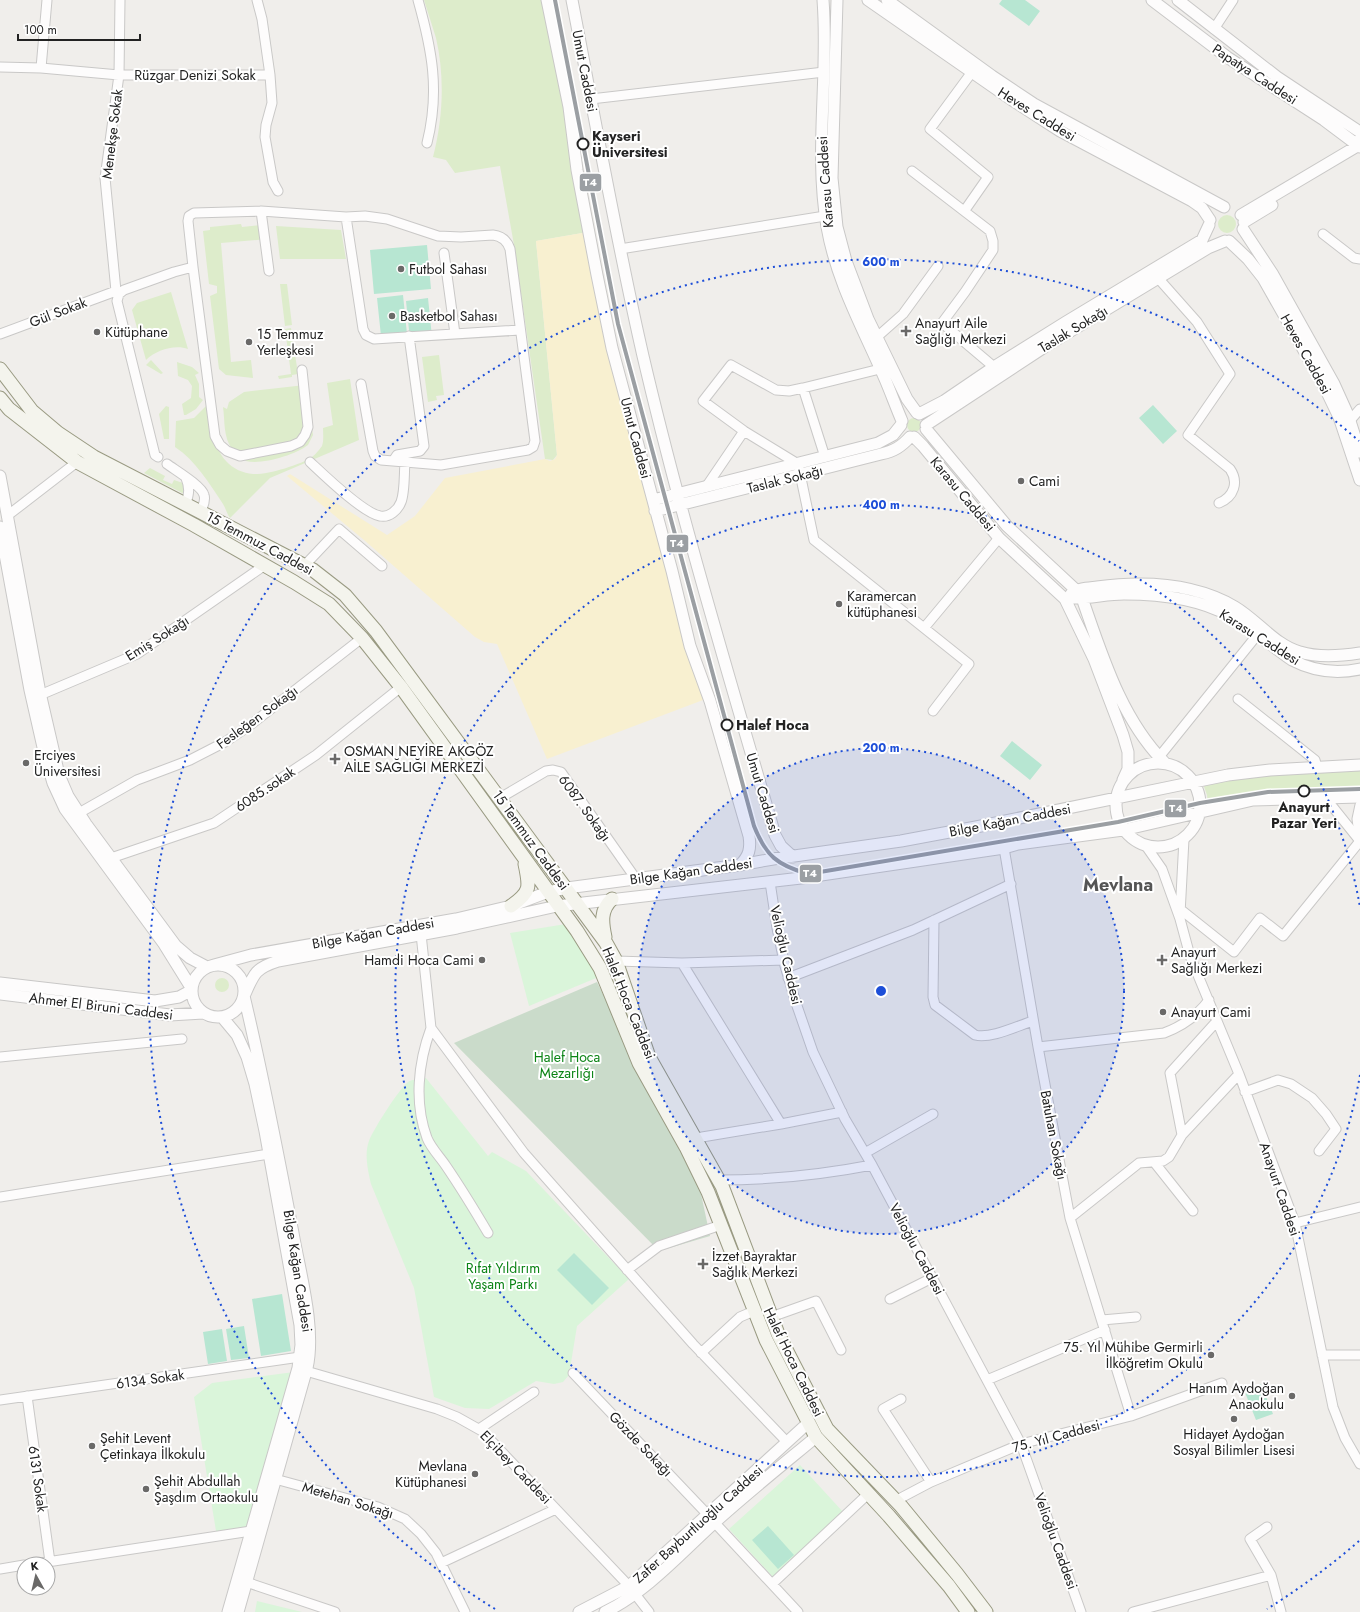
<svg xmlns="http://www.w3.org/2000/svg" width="1360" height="1612" font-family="Jost,sans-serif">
	<rect width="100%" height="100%" fill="#f0eeeb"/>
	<!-- grass -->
	<path fill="#ddeccb" d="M424,0H542L559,78L588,232L536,241L557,455L553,460L545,459L514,245L500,166L455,173L446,160L433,157C443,119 445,77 436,38C432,25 428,13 424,0Z
		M1218 224a9 9 0 1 1 18 0a9 9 0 1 1-18 0Z
		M241,224L242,227L261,225L269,239L221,243L231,362L251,360L253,378L226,375L219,369L210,296L217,293V286L209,284L203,231L210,230V227Z
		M276,226L341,230L346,259H280Z
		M280,284H287L292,325L285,326Z
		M171,292L188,349C175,344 156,350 146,360L132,310L137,303Z
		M291,328L298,374L292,375V377L279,379L278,376L291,374L285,329Z
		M439,355L444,395L436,396L437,400L428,402L422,357Z
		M151,360L163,373L161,374L146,365Z
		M177,362L192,367L199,373L195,375L199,384V397L203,400L196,409L186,415H184L182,404L191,398L192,386L188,380L178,376Z
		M350,379L359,440L270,478L230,518C227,514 226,509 223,504C209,483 196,461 175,447L176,421L194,418L208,404C212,422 213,447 226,461C233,469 243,473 253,474C267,475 300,465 312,457C315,455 319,450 322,446C324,440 323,433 323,428L333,425L327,383Z
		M305,385L313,435L308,445C295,455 262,465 246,461C241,459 235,453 232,449C223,437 225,420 223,407L227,409L229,402L244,392Z
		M166,406L169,407V439H164L159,414Z
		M907 425a7 7 0 1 1 14 0a7 7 0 1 1-14 0Z
		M150,468L165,476L163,480L172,484L174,480L183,483L186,491V495L144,473Z
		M1360,769V792L1208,806L1207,795L1203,784L1247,777Z
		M215 985a7 7 0 1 1 14 0a7 7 0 1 1-14 0Z"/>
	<!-- sand -->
	<path fill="#f8f0d0" d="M588,232L653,500L711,697L547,759L497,644L484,642L475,637L364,540L287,476L290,474L387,535L415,516L445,478L545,459L550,461L555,459L557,455L536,241Z"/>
	<!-- cemetery -->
	<path fill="#cadbca" d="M597,982L695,1177L701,1194L710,1236L659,1251L454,1043Z"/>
	<!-- park -->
	<path fill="#daf5da" d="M566,924L601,976L529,1006L510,933Z
		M426,1078L488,1156L492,1152L526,1171L629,1279L577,1326L569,1375L563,1382L554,1384L536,1381L489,1409L465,1408L434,1397L414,1288L371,1184C368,1171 364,1154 369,1141C373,1130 399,1089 408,1082C412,1079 421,1079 426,1078Z
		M294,1372L248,1530L216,1531L194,1397L212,1383Z
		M800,1465L844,1513L773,1577L729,1529Z
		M257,1601L302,1612H255Z"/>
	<!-- pitch -->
	<path fill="#b7e6d2" d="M1002,0H1025L1040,11L1029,26L999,4Z
		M427,245L431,289L374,294L370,250Z
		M403,295L407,334L381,336L377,298Z
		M428,298L432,337L410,340L406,301Z
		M1153,405L1177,431L1163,444L1139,418Z
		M1012,741L1042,765L1030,780L1000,756Z
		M574,1253L609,1288L592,1305L557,1270Z
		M282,1294L291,1351L261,1356L252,1299Z
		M244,1326L249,1358L231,1360L226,1329Z
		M222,1329L227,1361L208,1364L203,1332Z
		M1261,1384L1273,1414L1256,1420L1244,1390Z
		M768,1526L794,1555L778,1569L752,1540Z"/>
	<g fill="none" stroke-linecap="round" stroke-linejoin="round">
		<defs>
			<path id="minor" d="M257,0L262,19L270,75L272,103L266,125L265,137L273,182L278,191
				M418,0C432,50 440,91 427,143
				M1214,29L1233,0
				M0,67L41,68L119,75H270
				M41,68L47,0
				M591,99L824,72
				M912,171L990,231L993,241V250L965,292L942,323L994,367
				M965,210L988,177L930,129L972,72
				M261,211L269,271
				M346,217L363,329L366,335L374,339L520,330
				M1323,234L1354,258L1360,259
				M620,249L825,216
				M444,253L455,334
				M193,267L188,221L189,216L194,213L261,211L346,217L365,216L387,219L438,236L461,237L493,235C501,236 507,240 510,249L535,441L533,447L528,450L441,465L381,460L375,456L373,451L361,384
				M1158,278L1197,322L1230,374L1188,435L1230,469C1239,482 1234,497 1219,503
				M0,334L116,291L105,178L119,75L120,0
				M877,337L903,314L938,266
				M880,369L803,388L789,391L776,390L731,365L703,401L744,431L798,464L814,540L969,664L933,711
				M803,388L825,457
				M1347,424L1360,409
				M158,457L155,455L117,301L119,294L124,290L174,272L193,267L215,436L220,445L227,451L240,456L291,446L300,442L305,435L308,427L302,370
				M393,461L397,455L420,451L424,446L409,336
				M310,462C324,475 363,513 380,516C389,518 398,510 401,502C405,492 404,473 405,462
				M167,464C175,470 202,486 204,495C206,501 203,506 201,511
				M706,487L744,431
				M186,503C189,494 190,488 186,478
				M7,516L77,462
				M305,565L339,529L382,566
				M924,628L999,538
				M40,695L137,654L265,565
				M1238,699L1315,760L1317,767
				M1159,757L1262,629
				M500,798L546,771L553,770L561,772L636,879
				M1321,798L1332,806L1360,841
				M79,813L137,780L190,760L225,742L249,726L362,638
				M1360,841L1357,819L1360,805
				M1146,846L1162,869L1180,919L1190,956L1239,1074L1295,1223L1333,1407L1345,1438L1360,1464
				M1004,848L1038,1047L1070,1218L1131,1416
				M111,858L214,823L316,755L401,687
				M770,882L777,928L785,966L796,1003L813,1052L845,1119L872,1165L1021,1444L1081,1612
				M1180,909L1234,952L1260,918L1283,936L1360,841
				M1180,914L1184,839
				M934,920L933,997L935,1005L975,1035C991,1039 1017,1026 1033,1021
				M421,934L431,1028L524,1153L693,1344L787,1442
				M616,961L682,963L784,960
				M682,963L781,1124
				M788,978L913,930L1011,884
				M431,1028C418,1063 414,1103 427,1138C431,1148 440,1157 446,1166C461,1188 475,1211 488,1233
				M1038,1047L1164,1033C1183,1026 1197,1016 1209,1000
				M0,1057L182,1039
				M1245,1092L1278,1080L1291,1084L1312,1098L1326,1114L1336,1129L1319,1151
				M1182,1135L1170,1073L1217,1021
				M696,1138L781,1124L842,1112
				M865,1153L933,1114
				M1154,1162L1193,1211
				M718,1180C770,1180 821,1175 872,1165
				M0,1197L269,1154
				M1070,1218L1139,1163L1163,1161L1169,1157L1182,1135L1239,1074
				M1295,1223L1360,1207
				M627,1270L659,1246L721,1225
				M890,1299L932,1278
				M771,1317L816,1301L841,1350
				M1102,1320L1136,1317
				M701,1353L740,1317L754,1311
				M1322,1355H1360
				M306,1371L437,1409L457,1417L482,1431L629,1586
				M573,1373L708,1515
				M987,1380L1105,1330
				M27,1396L50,1562
				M901,1399L883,1409L931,1482
				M0,1400L300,1357
				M479,1429L534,1392
				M275,1479L378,1507L405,1519L421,1534L436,1553L465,1612
				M895,1501L931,1482L1021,1444L1131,1416L1222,1383
				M714,1522L798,1612
				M1267,1527L1250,1539L1271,1575L1281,1612
				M441,1563L556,1509
				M34,1564L251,1531
				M0,1569L24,1565
				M246,1582L335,1612
				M772,1584L868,1494
				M635,1594L649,1612
				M1133,1612L1271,1575"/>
			<path id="tertiary" d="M547,0L569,107L577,170L597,275L612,348L672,571L690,646L710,701L749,836C751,849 749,856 740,865
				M572,0C595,119 616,238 643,356C681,518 729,676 775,835L781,846L793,857
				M823,0C829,76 814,152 827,227C837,283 863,328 885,379C891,393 896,407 902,421
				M837,0L832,178L837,227L846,261L868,319L907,399L917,413
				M868,0L1012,100L1060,131L1192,201L1202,208L1210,220
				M887,0L992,76L1034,104L1224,207
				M1152,0L1227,57L1324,120L1360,147
				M1178,0L1277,77L1360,132
				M1241,215L1359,145L1360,139
				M1244,222L1272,205
				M1243,229L1272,273L1334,384L1348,415L1360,452
				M1229,241L1248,259L1263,278L1324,386L1339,417L1360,480
				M919,414L944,401L994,367L1066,322L1202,240L1209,225
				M926,425L1046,346L1208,248L1225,241
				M926,429L1007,526L1076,590L1082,598C1102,655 1121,719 1165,763
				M914,437L923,446L999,538L1065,599L1094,659L1123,735L1128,752V769L1123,780
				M0,476L40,693L59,775L68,796L86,824L176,946L190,958L207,967
				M653,500L878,443L893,435L901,425
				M655,511L881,454C894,451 901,447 910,437
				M0,527L30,690L45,756L53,783L65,809L164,944L192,989
				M1071,594C1078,588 1088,588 1097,587C1143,581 1194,583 1235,607C1257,620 1276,646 1300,652C1319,658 1341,656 1360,653
				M1075,598C1092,598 1107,594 1124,594C1160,594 1198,598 1230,616C1252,629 1272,646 1292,660C1313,671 1337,674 1360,669
				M1116 805a42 42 0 1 1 84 0a42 42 0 1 1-84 0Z
				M192 991a26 26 0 1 1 52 0a26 26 0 1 1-52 0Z
				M214,965L251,955L456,919L511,906L548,892L567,888L740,865L773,859L901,841L976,827L1228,775L1270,770L1360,765
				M0,983L155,1001L179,997L192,990
				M0,994L170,1015L203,1013
				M245,994C254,973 256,968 278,961L457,928L557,906L801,878L1004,848L1018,844L1123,830L1253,800L1360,797
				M222,1017L237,1035L247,1057L255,1084L265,1131L300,1325L301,1345L298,1368L228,1612
				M238,1612L307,1368C316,1329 300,1273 293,1233C278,1154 263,1075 244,996
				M579,1612L629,1586L808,1423
				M605,1612C646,1592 679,1555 713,1524C746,1494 781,1466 816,1437"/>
			<path id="secondary" d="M0,369L32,411L58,433L94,457L313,570L345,595L376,631L606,943L616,961L649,1057L722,1186L778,1334L827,1429L901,1506L957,1574L986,1612
				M0,398L9,409L77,462L194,525L294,582L329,604L362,638L401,687L577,931L600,968L639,1063L686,1147L708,1192L766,1340L816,1437L889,1516L949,1586L968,1612
				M511,906C531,892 530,887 525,864
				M605,937C602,923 600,910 612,899"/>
		</defs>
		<!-- minor casing -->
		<use href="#minor" stroke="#c9c8c7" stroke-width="11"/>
		<!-- tertiary casing -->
		<use href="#tertiary" stroke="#c9c8c7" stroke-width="13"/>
		<!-- secondary casing -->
		<use href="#secondary" stroke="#999a82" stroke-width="15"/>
		<!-- minor -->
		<use href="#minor" stroke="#fdfcfc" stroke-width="9"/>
		<!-- tertiary -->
		<use href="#tertiary" stroke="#fdfcfc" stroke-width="11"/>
		<!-- secondary -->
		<use href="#secondary" stroke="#f4f4ed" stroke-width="13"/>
		<defs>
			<path id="tram-1" d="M555,0L618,324L754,826C766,856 777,865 808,874L1118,822L1200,803L1268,792L1360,789"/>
		</defs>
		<!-- tram-1 casing -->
		<use href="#tram-1" stroke="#fff" stroke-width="7"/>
		<!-- tram-1 -->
		<use href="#tram-1" stroke="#9b9fa3" stroke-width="4"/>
	</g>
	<!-- distance rings -->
	<circle cx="881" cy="991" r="243" fill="#1d4ed8" fill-opacity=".12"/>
	<g fill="none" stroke="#1d4ed8" stroke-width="2" stroke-dasharray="2 4">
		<circle cx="881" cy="991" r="243"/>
		<path d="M1360 1075A486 486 0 1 1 1360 907"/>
		<path d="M1359 1541A729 729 0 0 1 1267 1609M495 1609A729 729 0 1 1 1359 441"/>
	</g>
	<!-- markers -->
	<g fill="#fff" stroke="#222" stroke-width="2">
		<circle cx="583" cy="144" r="5.5"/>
		<circle cx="727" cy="725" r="5.5"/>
		<circle cx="1304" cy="791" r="5.5"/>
	</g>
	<g fill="#6a6968" stroke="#fff" stroke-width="1.5">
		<circle cx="401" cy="269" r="4"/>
		<circle cx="392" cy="316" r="4"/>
		<path d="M904 325h4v4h4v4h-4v4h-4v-4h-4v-4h4z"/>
		<circle cx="97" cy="332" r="4"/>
		<circle cx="249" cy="342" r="4"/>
		<circle cx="1021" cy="481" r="4"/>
		<circle cx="839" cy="604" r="4"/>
		<path d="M333 753h4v4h4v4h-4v4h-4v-4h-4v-4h4z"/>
		<circle cx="26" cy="763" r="4"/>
		<circle cx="482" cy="960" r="4"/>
		<path d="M1160 954h4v4h4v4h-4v4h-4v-4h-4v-4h4z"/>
		<circle cx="1163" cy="1012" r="4"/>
		<path d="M701 1258h4v4h4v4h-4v4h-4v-4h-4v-4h4z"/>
		<circle cx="1211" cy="1355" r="4"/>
		<circle cx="1292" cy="1396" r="4"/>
		<circle cx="1234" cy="1419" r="4"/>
		<circle cx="92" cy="1446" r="4"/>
		<circle cx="475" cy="1474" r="4"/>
		<circle cx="146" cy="1489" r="4"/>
	</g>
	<g text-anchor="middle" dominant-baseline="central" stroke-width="4" stroke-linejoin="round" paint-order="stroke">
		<!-- street labels -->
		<g font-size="14" fill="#222" stroke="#fff">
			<text transform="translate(585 71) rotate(79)">Umut Caddesi</text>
			<text transform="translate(1255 74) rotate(33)">Papatya Caddesi</text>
			<text x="195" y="75">Rüzgar Denizi Sokak</text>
			<text transform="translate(1037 114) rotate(32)">Heves Caddesi</text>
			<text transform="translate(112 134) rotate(-83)">Menekşe Sokak</text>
			<text transform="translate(825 182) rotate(-94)">Karasu Caddesi</text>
			<text transform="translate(58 312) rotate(-21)">Gül Sokak</text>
			<text transform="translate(1073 329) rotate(-31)">Taslak Sokağı</text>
			<text transform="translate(1306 354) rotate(61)">Heves Caddesi</text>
			<text transform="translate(636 438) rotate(75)">Umut Caddesi</text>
			<text transform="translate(785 479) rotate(-14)">Taslak Sokağı</text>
			<text transform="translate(963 494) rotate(50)">Karasu Caddesi</text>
			<text transform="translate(260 543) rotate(28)">15 Temmuz Caddesi</text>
			<text transform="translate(1260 637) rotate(32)">Karasu Caddesi</text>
			<text transform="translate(157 638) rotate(-32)">Emiş Sokağı</text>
			<text transform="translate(257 717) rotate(-36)">Fesleğen Sokağı</text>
			<text transform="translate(265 789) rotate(-34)">6085.sokak</text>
			<text transform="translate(763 793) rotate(73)">Umut Caddesi</text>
			<text transform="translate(585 808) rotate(54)">6087. Sokağı</text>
			<text transform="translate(1010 820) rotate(-11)">Bilge Kağan Caddesi</text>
			<text transform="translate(531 840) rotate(54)">15 Temmuz Caddesi</text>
			<text transform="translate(691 871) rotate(-8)">Bilge Kağan Caddesi</text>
			<text transform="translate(373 933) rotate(-10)">Bilge Kağan Caddesi</text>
			<text transform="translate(786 955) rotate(77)">Velioğlu Caddesi</text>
			<text transform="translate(629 1003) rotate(68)">Halef Hoca Caddesi</text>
			<text transform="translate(101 1006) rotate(7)">Ahmet El Biruni Caddesi</text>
			<text transform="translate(1054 1135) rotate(79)">Batuhan Sokağı</text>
			<text transform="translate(1280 1189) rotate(71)">Anayurt Caddesi</text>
			<text transform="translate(917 1249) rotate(62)">Velioğlu Caddesi</text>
			<text transform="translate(298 1271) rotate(81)">Bilge Kağan Caddesi</text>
			<text transform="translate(794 1362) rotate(64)">Halef Hoca Caddesi</text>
			<text transform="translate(150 1379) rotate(-8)">6134 Sokak</text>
			<text transform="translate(1056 1436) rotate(-15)">75. Yıl Caddesi</text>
			<text transform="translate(641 1444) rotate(46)">Gözde Sokağı</text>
			<text transform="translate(516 1467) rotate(46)">Elçibey Caddesi</text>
			<text transform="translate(38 1479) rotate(82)">6131 Sokak</text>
			<text transform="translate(348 1500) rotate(17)">Metehan Sokağı</text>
			<text transform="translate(698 1524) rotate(-42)">Zafer Bayburtluoğlu Caddesi</text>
			<text transform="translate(1056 1541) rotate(70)">Velioğlu Caddesi</text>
		</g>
		<!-- stop labels -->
		<g font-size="14" font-weight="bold" fill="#222" stroke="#fff" text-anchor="start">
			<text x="592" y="136">Kayseri<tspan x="592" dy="16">Üniversitesi</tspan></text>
			<text x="736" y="725">Halef Hoca</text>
			<text x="1304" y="807" text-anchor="middle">Anayurt<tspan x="1304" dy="16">Pazar Yeri</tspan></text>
		</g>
		<!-- poi labels -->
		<g font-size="14" fill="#222" stroke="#fff" text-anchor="start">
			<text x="409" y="269">Futbol Sahası</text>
			<text x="400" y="316">Basketbol Sahası</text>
			<text x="915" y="323">Anayurt Aile<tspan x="915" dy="16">Sağlığı Merkezi</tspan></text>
			<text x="105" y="332">Kütüphane</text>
			<text x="257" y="334">15 Temmuz<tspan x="257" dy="16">Yerleşkesi</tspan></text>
			<text x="1029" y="481">Cami</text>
			<text x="847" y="596">Karamercan<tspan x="847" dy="16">kütüphanesi</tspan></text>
			<text x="344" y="751">OSMAN NEYİRE AKGÖZ<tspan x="344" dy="16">AİLE SAĞLIĞI MERKEZİ</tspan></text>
			<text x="34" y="755">Erciyes<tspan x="34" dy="16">Üniversitesi</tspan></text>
			<text x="1171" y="952">Anayurt<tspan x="1171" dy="16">Sağlığı Merkezi</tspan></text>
			<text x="474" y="960" text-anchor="end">Hamdi Hoca Cami</text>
			<text x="1171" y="1012">Anayurt Cami</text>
			<text x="712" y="1256">İzzet Bayraktar<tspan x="712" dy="16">Sağlık Merkezi</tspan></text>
			<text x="1203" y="1347" text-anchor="end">75. Yıl Mühibe Germirli<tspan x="1203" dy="16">İlköğretim Okulu</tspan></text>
			<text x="1284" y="1388" text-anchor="end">Hanım Aydoğan<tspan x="1284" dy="16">Anaokulu</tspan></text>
			<text x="1234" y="1434" text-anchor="middle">Hidayet Aydoğan<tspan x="1234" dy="16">Sosyal Bilimler Lisesi</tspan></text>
			<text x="100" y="1438">Şehit Levent<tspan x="100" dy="16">Çetinkaya İlkokulu</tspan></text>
			<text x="467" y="1466" text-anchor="end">Mevlana<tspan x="467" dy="16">Kütüphanesi</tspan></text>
			<text x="154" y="1481">Şehit Abdullah<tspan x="154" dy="16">Şaşdım Ortaokulu</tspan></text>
		</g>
		<!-- park labels -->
		<g font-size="14" fill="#0c8416" stroke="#fff">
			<text x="567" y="1057">Halef Hoca<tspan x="567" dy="16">Mezarlığı</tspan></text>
			<text x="503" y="1268">Rıfat Yıldırım<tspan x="503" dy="16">Yaşam Parkı</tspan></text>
		</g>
		<!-- district labels -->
		<g font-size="18" font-weight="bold" fill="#555" stroke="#fff">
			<text x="1118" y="885">Mevlana</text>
		</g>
	</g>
	<circle cx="881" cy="991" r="6" fill="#1d4ed8" stroke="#fff" stroke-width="2"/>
	<g font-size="12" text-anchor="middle" font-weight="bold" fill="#1d4ed8" stroke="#fff" stroke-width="4" stroke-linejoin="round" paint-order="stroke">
		<text x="881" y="266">600 m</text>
		<text x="881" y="509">400 m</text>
		<text x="881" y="752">200 m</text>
	</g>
	<g stroke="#fff" stroke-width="1.5">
		<rect x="579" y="173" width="23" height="19" rx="4" fill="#9b9fa3"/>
		<rect x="666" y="534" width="23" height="19" rx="4" fill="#9b9fa3"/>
		<rect x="1164" y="799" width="23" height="19" rx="4" fill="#9b9fa3"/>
		<rect x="799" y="864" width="23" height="19" rx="4" fill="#9b9fa3"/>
	</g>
	<g font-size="11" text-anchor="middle" font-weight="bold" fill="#fff">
		<text x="590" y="186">T4</text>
		<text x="677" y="547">T4</text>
		<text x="1176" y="812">T4</text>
		<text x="810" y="877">T4</text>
	</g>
	<!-- north arrow -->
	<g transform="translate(36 1576) rotate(352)"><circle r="19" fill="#ffffff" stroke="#a7a7a7"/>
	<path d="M0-3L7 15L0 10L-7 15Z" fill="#6a6968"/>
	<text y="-6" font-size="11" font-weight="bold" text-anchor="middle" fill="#222222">K</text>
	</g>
	<!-- scale -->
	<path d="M18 34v6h122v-6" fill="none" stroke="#222222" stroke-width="2"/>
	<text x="24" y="34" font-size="12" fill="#222222" stroke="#ffffff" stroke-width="3" paint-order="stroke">100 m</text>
</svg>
